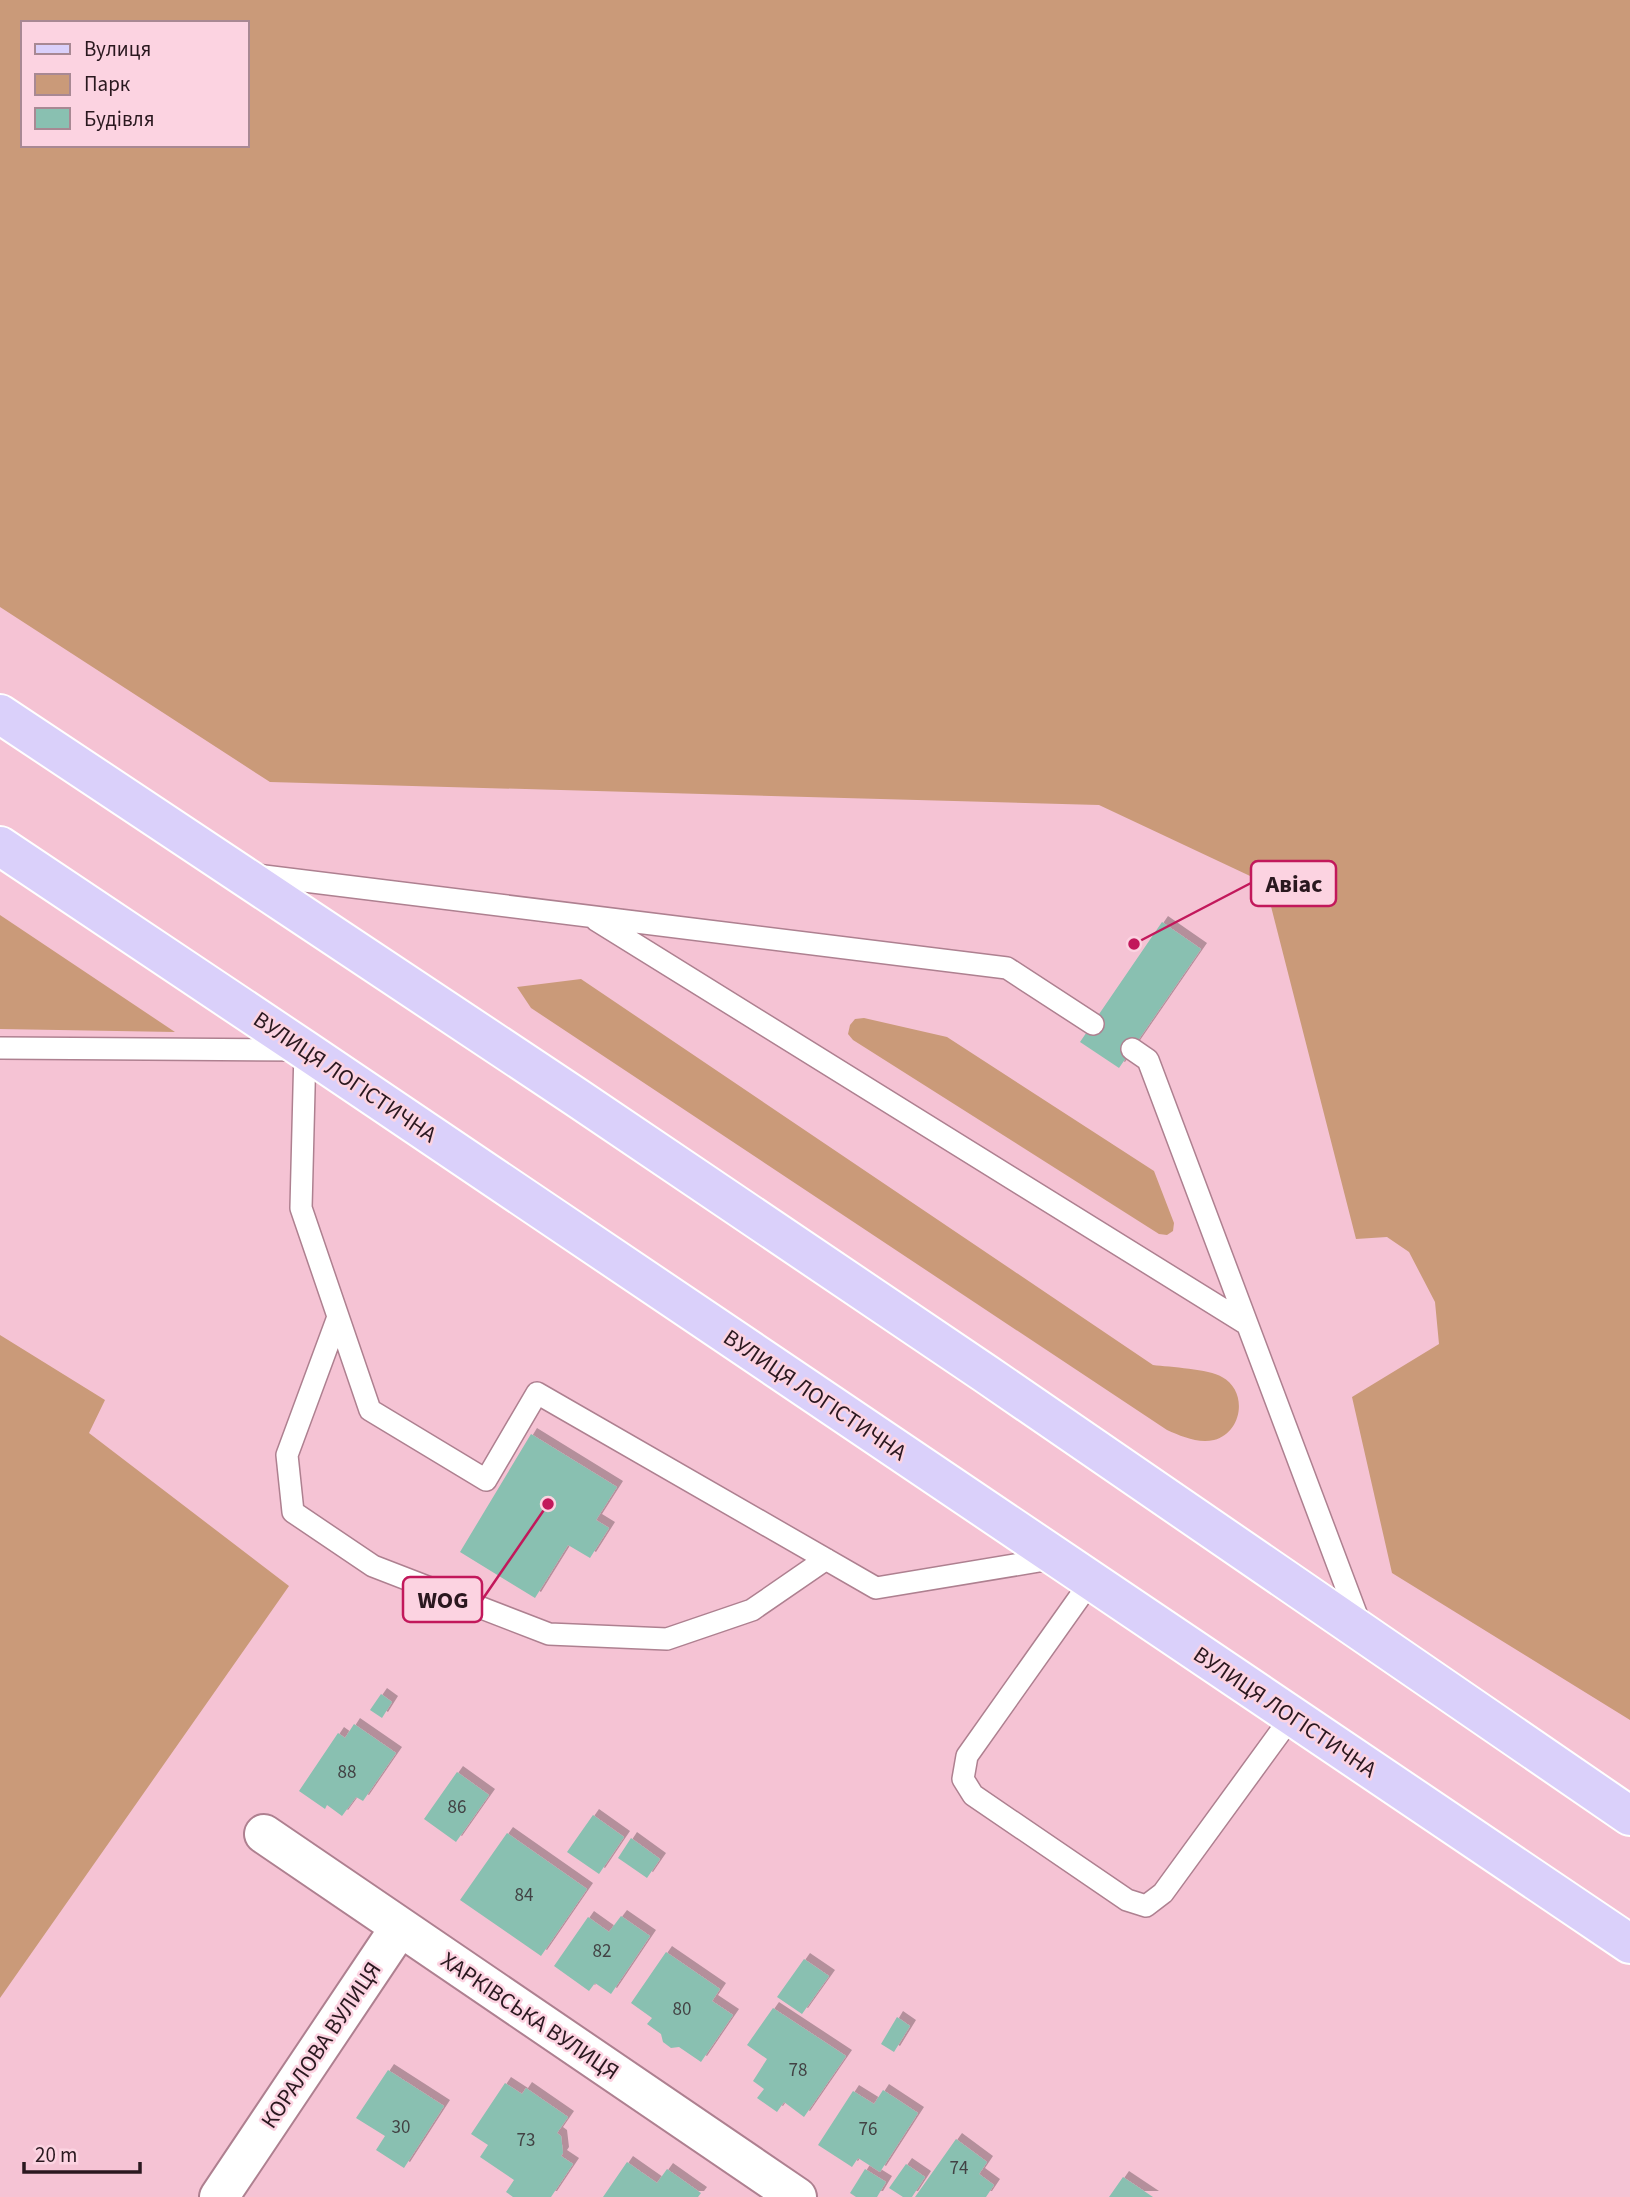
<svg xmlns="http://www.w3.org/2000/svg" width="1630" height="2197" font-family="'Source Sans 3',sans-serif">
	<defs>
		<filter id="shadow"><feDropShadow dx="6" dy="-6" stdDeviation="0" flood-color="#0004"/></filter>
	</defs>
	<rect width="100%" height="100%" fill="#f5c3d4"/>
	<!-- green -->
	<path fill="#ca9a79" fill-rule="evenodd" d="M0,0H1630V1720L1392,1573L1352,1397L1439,1344L1435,1302L1409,1252L1387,1237L1356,1239L1265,883L1099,805L270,782L0,607ZM23,23H247V145H23Z
		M0,915L175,1032L0,1029Z
		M581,979L1153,1365C1170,1367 1209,1369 1222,1377C1248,1391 1243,1432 1214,1440C1198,1444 1181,1436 1167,1430L531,1008L517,987Z
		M864,1018L947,1037L1154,1171L1174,1223L1173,1231L1167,1235L1159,1234L853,1040L848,1034L850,1025L855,1019Z
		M0,1335L105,1400L89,1433L289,1586L0,1998Z"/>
	<!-- building -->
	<path fill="#89c0b1" filter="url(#shadow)" d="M1162,922L1201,949L1119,1068L1080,1042Z
		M531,1434L617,1487L596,1520L609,1528L590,1558L568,1545L535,1598L460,1552Z
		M381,1694L392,1702L382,1718L370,1710Z
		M354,1724L396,1753L363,1801L356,1797L342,1816L327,1805L325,1809L299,1791L338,1733L345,1738Z
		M457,1772L489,1795L456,1842L424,1819Z
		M593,1815L624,1837L599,1874L567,1852Z
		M507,1833L587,1889L541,1956L460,1900Z
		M631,1838L660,1859L647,1878L618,1858Z
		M621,1916L650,1936L611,1994L595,1983L589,1991L554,1966L588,1917L609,1932Z
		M666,1952L720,1989L712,2001L733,2015L701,2062L679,2047L671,2048L663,2042L661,2034L647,2024L652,2018L631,2003Z
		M804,1959L829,1976L802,2014L777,1997Z
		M773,2008L846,2056L804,2117L784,2102L777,2112L757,2098L764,2089L753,2081L767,2059L747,2045Z
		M897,2017L910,2026L894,2052L881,2044Z
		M388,2070L444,2106L404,2168L376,2150L385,2136L356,2118Z
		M505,2083L522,2094L526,2088L568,2117L557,2133L561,2136L563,2153L561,2156L573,2164L551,2197H513L506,2192L514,2180L480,2157L488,2145L471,2134Z
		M883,2090L918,2113L880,2172L858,2158L852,2167L818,2145L853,2091L874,2104Z
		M956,2139L987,2162L979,2174L994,2185L986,2197H915Z
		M627,2162L657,2183L667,2169L701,2193L698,2197H603Z
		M906,2164L925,2177L912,2197H903L889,2188Z
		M865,2169L886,2182L877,2197H856L850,2193Z
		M1123,2177L1153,2197H1109Z"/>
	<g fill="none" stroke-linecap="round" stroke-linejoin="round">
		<defs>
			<path id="lane" d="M256,875L1007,968L1093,1024
				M596,920L1245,1323
				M0,1048L305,1050L301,1208L370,1410L486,1480L537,1393L876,1588L1057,1558
				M1132,1049L1148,1060L1360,1624
				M338,1317L287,1455L293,1512L373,1566L549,1634L667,1639L752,1610L826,1559
				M1091,1581L967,1756L963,1779L973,1795L1127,1900L1146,1906L1163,1893L1292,1716"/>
			<path id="street" d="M264,1834L797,2197
				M219,2197L400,1927"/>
			<path id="primary" d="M0,714C191,843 385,968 576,1097C929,1334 1281,1574 1630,1816
				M0,846L305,1050L1630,1944"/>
		</defs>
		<!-- lane casing -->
		<use href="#lane" stroke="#ae8090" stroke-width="24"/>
		<!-- street casing -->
		<use href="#street" stroke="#ae8090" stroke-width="42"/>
		<!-- primary casing -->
		<use href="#primary" stroke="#fff" stroke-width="42"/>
		<!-- lane -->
		<use href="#lane" stroke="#fff" stroke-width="21"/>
		<!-- street -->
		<use href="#street" stroke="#fff" stroke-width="38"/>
		<!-- primary -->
		<use href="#primary" stroke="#dad0fa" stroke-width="38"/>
	</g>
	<g text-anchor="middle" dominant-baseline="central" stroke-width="5" stroke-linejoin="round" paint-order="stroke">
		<!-- number labels -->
		<g font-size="19" fill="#424244">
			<text x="347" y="1772">88</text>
			<text x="457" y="1807">86</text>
			<text x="524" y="1895">84</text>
			<text x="602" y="1951">82</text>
			<text x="682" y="2009">80</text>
			<text x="798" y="2070">78</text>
			<text x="401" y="2127">30</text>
			<text x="868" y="2129">76</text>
			<text x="526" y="2140">73</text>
			<text x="959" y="2168">74</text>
		</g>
		<!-- street labels -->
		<g font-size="23" fill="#2a181f" stroke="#fcd3e1">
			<text transform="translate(345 1077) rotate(34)">ВУЛИЦЯ ЛОГІСТИЧНА</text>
			<text transform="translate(815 1395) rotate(34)">ВУЛИЦЯ ЛОГІСТИЧНА</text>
			<text transform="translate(1285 1712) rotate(34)">ВУЛИЦЯ ЛОГІСТИЧНА</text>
			<text transform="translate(530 2016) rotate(34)">ХАРКІВСЬКА ВУЛИЦЯ</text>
			<text transform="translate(321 2045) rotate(-56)">КОРАЛОВА ВУЛИЦЯ</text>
		</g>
	</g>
	<!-- callouts -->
	<path fill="none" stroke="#c2185b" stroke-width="2.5" d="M1134 944L1251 883M548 1504L482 1600"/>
	<g fill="#c2185b" stroke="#fcd3e1" stroke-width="2.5">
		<circle cx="1134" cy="944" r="7"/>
		<circle cx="548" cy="1504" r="7"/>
	</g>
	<g fill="#fcd3e1" stroke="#c2185b" stroke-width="2.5">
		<rect x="1251" y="861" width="85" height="45" rx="7"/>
		<rect x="403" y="1577" width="79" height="45" rx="7"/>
	</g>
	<g font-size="24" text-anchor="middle" font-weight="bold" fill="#2a181f">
		<text x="1294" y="892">Авіас</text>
		<text x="443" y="1608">WOG</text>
	</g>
	<!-- legend -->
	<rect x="21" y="21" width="228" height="126" fill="#fcd3e1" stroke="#a88893" stroke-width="2"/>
	<rect x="35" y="44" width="35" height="10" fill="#dad0fa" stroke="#a88893" stroke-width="2"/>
	<text x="84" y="56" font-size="21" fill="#2a181f">Вулиця</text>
	<rect x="35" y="74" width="35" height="21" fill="#ca9a79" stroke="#a88893" stroke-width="2"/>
	<text x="84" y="91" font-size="21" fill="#2a181f">Парк</text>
	<rect x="35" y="108" width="35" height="21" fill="#89c0b1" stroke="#a88893" stroke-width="2"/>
	<text x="84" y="126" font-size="21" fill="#2a181f">Будівля</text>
	<!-- scale -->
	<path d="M24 2162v10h116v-10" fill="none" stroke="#2a181f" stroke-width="3.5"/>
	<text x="35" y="2162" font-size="21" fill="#2a181f" stroke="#fcd3e1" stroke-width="5" paint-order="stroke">20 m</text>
</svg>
